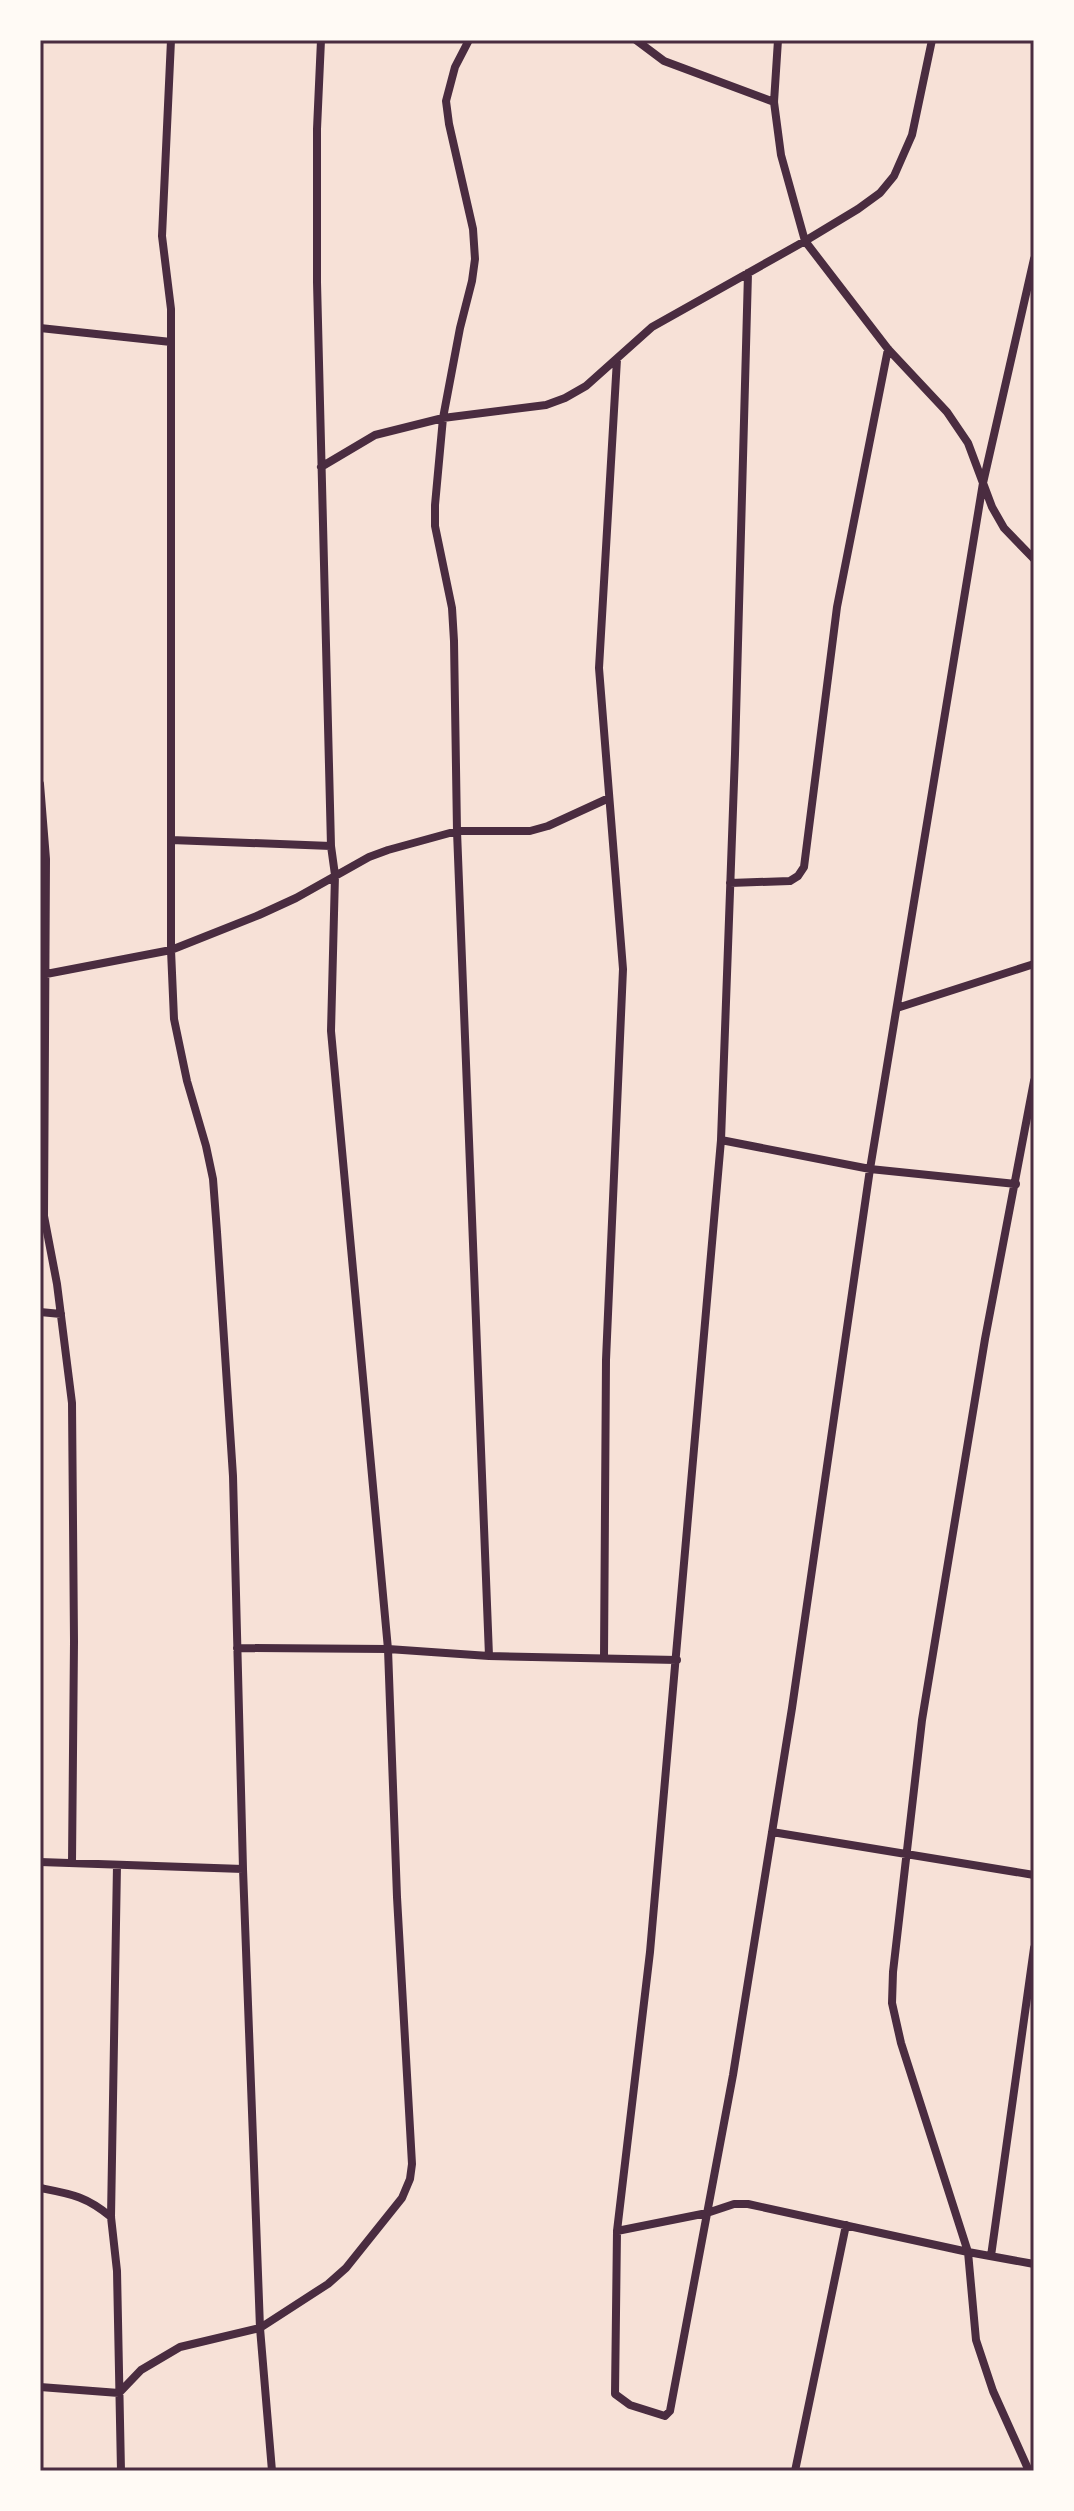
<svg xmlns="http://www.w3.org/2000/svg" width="1074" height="2511" font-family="Ubuntu,sans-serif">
	<rect width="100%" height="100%" fill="#f7e1d7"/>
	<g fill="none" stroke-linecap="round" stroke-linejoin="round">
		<!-- minor -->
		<path stroke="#4a2c40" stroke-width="8" d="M171,40L162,236L171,309V950L174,1019L187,1081L206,1146L213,1179L217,1232L233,1476L243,1869L260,2328L272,2471
			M469,40L455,67L446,101L449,124L473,229L475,259L472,281L460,328L443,418L435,505V526L452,608L454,641L457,831L489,1656
			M636,40L664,61L774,102
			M778,40L774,102L781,155L805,241L888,349L947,412L968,443L992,507L1004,528L1034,559
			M748,273L735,754L721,1140L650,1952L617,2231L615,2394L630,2405L665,2416L670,2411L733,2075L792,1708L870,1169L983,483L1034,259
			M40,328L171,342
			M321,467L375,435L443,418L546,405L565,398L586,386L652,327L805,241L858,209L880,193L894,176L912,135L932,40
			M40,784L46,859L44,1216L57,1284L72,1403L74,1641L72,1863
			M171,840L331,846
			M730,883L790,881L798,876L804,867L837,607L888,349
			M41,975L171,950L259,915L296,898L369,857L388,850L457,831H530L548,826L609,798
			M897,1008L1034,964
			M721,1140L870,1169L1016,1184
			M40,1312L61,1314
			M237,1648L388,1649L489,1656L677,1660
			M604,1658L606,1360L623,969L599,668L617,359
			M772,1832L1034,1875
			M40,1862L243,1869
			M117,1865L111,2217L117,2271L121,2471
			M40,2188C71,2194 86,2196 111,2217
			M617,2231L707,2213L734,2204H748L968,2252L1034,2264
			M991,2256L1034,1948
			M40,2387L119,2393L141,2370L180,2347L260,2328L328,2284L346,2268L402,2198L410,2179L412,2164L397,1897L388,1649L331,1031L335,875L331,846L317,282V129L321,40
			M795,2471L846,2225
			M1029,2471L993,2391L976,2340L968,2252L901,2043L892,2003L893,1972L922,1720L985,1339L1034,1081"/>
	</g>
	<!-- border -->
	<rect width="1074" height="2511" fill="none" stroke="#fffaf5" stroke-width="84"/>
	<rect x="42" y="42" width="990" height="2427" fill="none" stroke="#4a2c40" stroke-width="3"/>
</svg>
